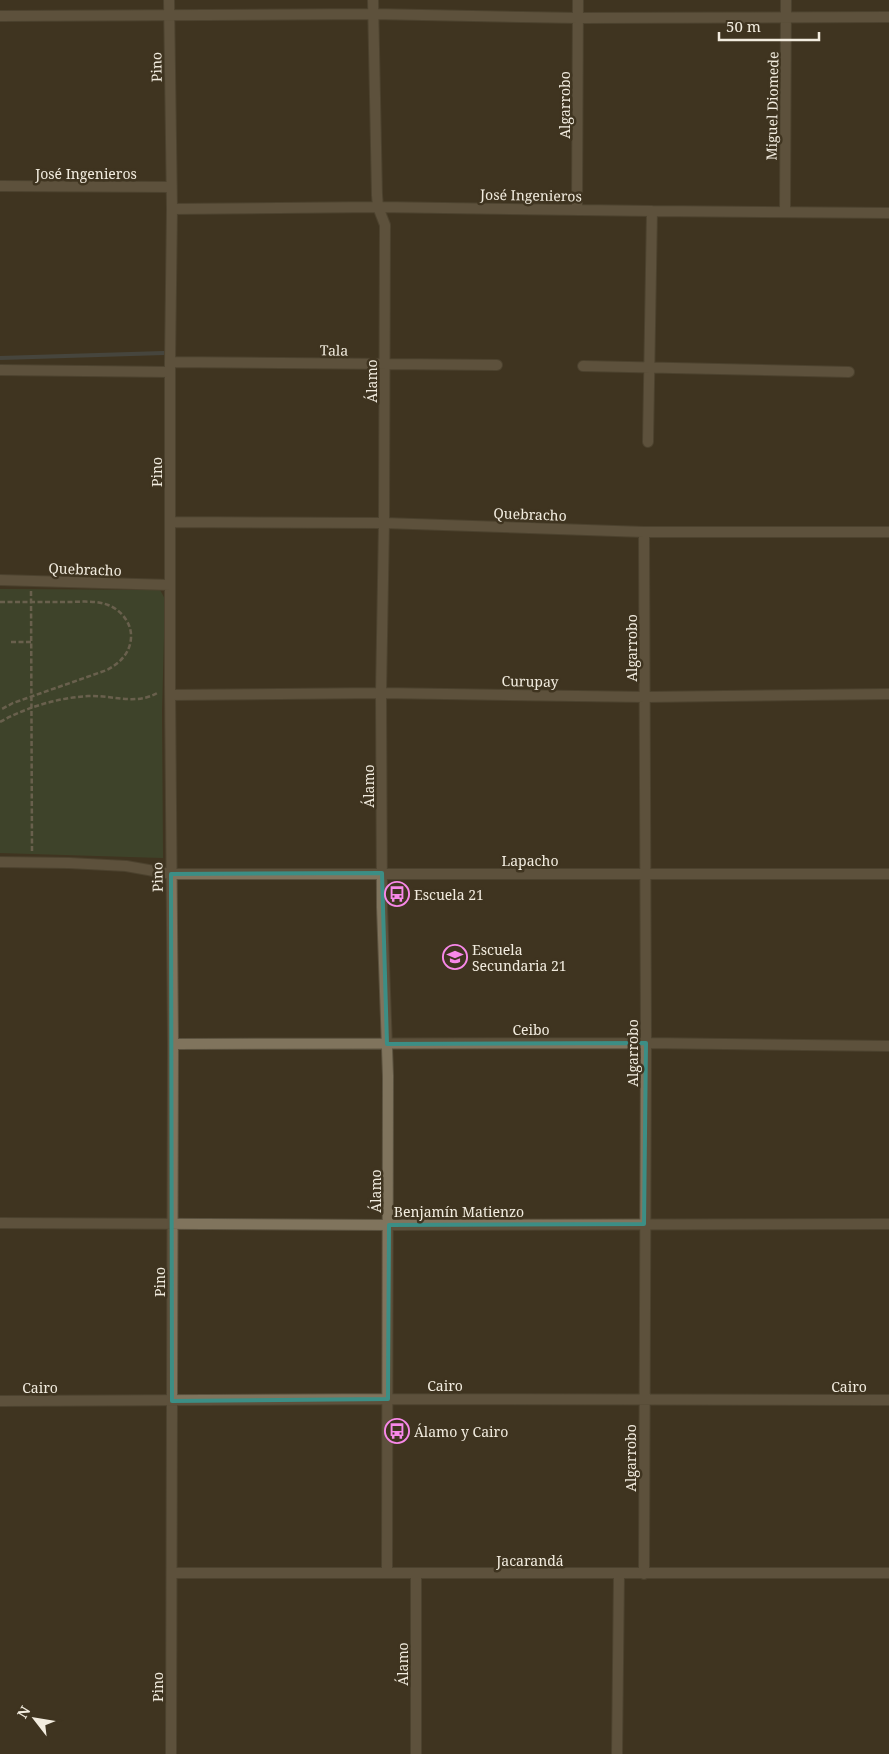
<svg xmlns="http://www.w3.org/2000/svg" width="889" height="1754" font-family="'Noto Serif',serif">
	<rect width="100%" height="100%" fill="#3f3420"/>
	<!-- green -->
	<path fill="#3d5635" d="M0,589L160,590L165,599L162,711L163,858L0,853Z"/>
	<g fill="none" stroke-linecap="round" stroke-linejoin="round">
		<!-- stream -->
		<path stroke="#4e5a60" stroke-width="4" d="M0,358L164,353"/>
		<defs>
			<path id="minor" d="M169,0L172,209L170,362V686L173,1044L171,1754
				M373,0L377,195L378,207L385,225L384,523L381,693L382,907L388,1076L387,1573
				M0,16L373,14L578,18L888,17
				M0,186L171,187
				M172,209L378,207L652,211L889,213
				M577,210L578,0
				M785,211L786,0
				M170,362L497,365
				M583,366L849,372
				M0,370L170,372
				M648,442L652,211
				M170,522L384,523L644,532H889
				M0,580L170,585
				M170,695L381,693L646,697L889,694
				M0,862L69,863L126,866L171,874H889
				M173,1044L646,1043L889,1046
				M0,1223L389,1225L889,1224
				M0,1401L388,1399L889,1400
				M172,1573H889
				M416,1574V1754
				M644,1574L646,1043L644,532
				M617,1754L619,1574"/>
		</defs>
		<!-- minor casing -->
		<use href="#minor" stroke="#5b523f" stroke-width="12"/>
		<!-- path -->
		<path stroke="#9c9483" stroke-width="2.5" stroke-dasharray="5 2.5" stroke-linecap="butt" d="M31,591L32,853
			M0,602C22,602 44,602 66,602C80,602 95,600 108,605C121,610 132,623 131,638C130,653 120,663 107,670L13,703L0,710
			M11,642H32
			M0,722C27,707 57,698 88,696C113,695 136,706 159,692"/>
		<!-- minor -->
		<use href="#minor" stroke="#80745d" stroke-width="10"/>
	</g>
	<!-- marked area -->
	<path d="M0 0H889V1754H0ZM382,873L387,1044L646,1043L644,1224L389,1225L388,1399L172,1401L171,874Z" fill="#3f3420" fill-opacity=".55" fill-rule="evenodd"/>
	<path fill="none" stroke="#3c8e85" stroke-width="4" stroke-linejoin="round" d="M382,873L387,1044L646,1043L644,1224L389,1225L388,1399L172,1401L171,874Z"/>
	<!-- icons -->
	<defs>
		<symbol id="bus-ring" viewBox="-11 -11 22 22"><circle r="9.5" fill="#3f3420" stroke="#f888e9" stroke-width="1.5"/><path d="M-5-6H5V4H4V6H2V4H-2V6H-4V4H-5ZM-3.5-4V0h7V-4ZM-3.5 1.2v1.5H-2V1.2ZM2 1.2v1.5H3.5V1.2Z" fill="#f888e9"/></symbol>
		<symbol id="school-ring" viewBox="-11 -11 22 22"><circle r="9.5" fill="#3f3420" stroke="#f888e9" stroke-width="1.5"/><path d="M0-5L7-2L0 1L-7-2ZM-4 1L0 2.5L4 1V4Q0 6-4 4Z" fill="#f888e9"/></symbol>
	</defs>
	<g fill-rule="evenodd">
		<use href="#bus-ring" x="383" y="880" width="28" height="28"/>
		<use href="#school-ring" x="441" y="943" width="28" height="28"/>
		<use href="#bus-ring" x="383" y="1417" width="28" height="28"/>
	</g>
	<g text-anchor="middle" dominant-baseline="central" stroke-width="5" stroke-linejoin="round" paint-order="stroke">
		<!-- street labels -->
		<g font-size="14" fill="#f2ecdf" stroke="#3f3420">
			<text transform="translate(156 67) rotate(-91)">Pino</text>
			<text transform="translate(564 105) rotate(-90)">Algarrobo</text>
			<text transform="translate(772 106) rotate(-89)">Miguel Diomede</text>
			<text x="86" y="173">José Ingenieros</text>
			<text transform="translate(531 195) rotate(1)">José Ingenieros</text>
			<text transform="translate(334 350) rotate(1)">Tala</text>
			<text transform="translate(371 381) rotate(-90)">Álamo</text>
			<text transform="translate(156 472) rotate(-90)">Pino</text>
			<text transform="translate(530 514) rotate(2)">Quebracho</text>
			<text transform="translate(85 569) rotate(2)">Quebracho</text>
			<text transform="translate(631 648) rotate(-90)">Algarrobo</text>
			<text transform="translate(530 681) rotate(1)">Curupay</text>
			<text transform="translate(368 786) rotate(-90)">Álamo</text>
			<text x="530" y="860">Lapacho</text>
			<text transform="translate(157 877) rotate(-91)">Pino</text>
			<text x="531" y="1029">Ceibo</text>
			<text transform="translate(632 1053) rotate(-90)">Algarrobo</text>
			<text transform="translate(375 1191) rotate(-90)">Álamo</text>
			<text x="459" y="1211">Benjamín Matienzo</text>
			<text transform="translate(159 1282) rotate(-90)">Pino</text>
			<text x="445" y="1385">Cairo</text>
			<text x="849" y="1386">Cairo</text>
			<text x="40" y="1387">Cairo</text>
			<text transform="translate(630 1458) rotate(-90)">Algarrobo</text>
			<text x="530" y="1560">Jacarandá</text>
			<text transform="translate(402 1664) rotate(-90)">Álamo</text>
			<text transform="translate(157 1687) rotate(-90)">Pino</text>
		</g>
		<!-- poi labels -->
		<g font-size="14" fill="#f2ecdf" stroke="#3f3420" text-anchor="start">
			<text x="414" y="894">Escuela 21</text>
			<text x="472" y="949">Escuela<tspan x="472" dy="16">Secundaria 21</tspan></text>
			<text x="414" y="1431">Álamo y Cairo</text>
		</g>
	</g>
	<!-- north arrow -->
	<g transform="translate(35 1719) rotate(301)" stroke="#3f3420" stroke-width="4" paint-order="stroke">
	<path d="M0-4L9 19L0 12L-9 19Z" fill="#f2ecdf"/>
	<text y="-8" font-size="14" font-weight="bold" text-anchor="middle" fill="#f2ecdf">N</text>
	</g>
	<!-- scale -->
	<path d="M719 32v8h100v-8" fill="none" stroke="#f2ecdf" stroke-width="2.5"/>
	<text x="726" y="32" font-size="15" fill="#f2ecdf" stroke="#3f3420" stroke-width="4" paint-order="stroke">50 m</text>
</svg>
